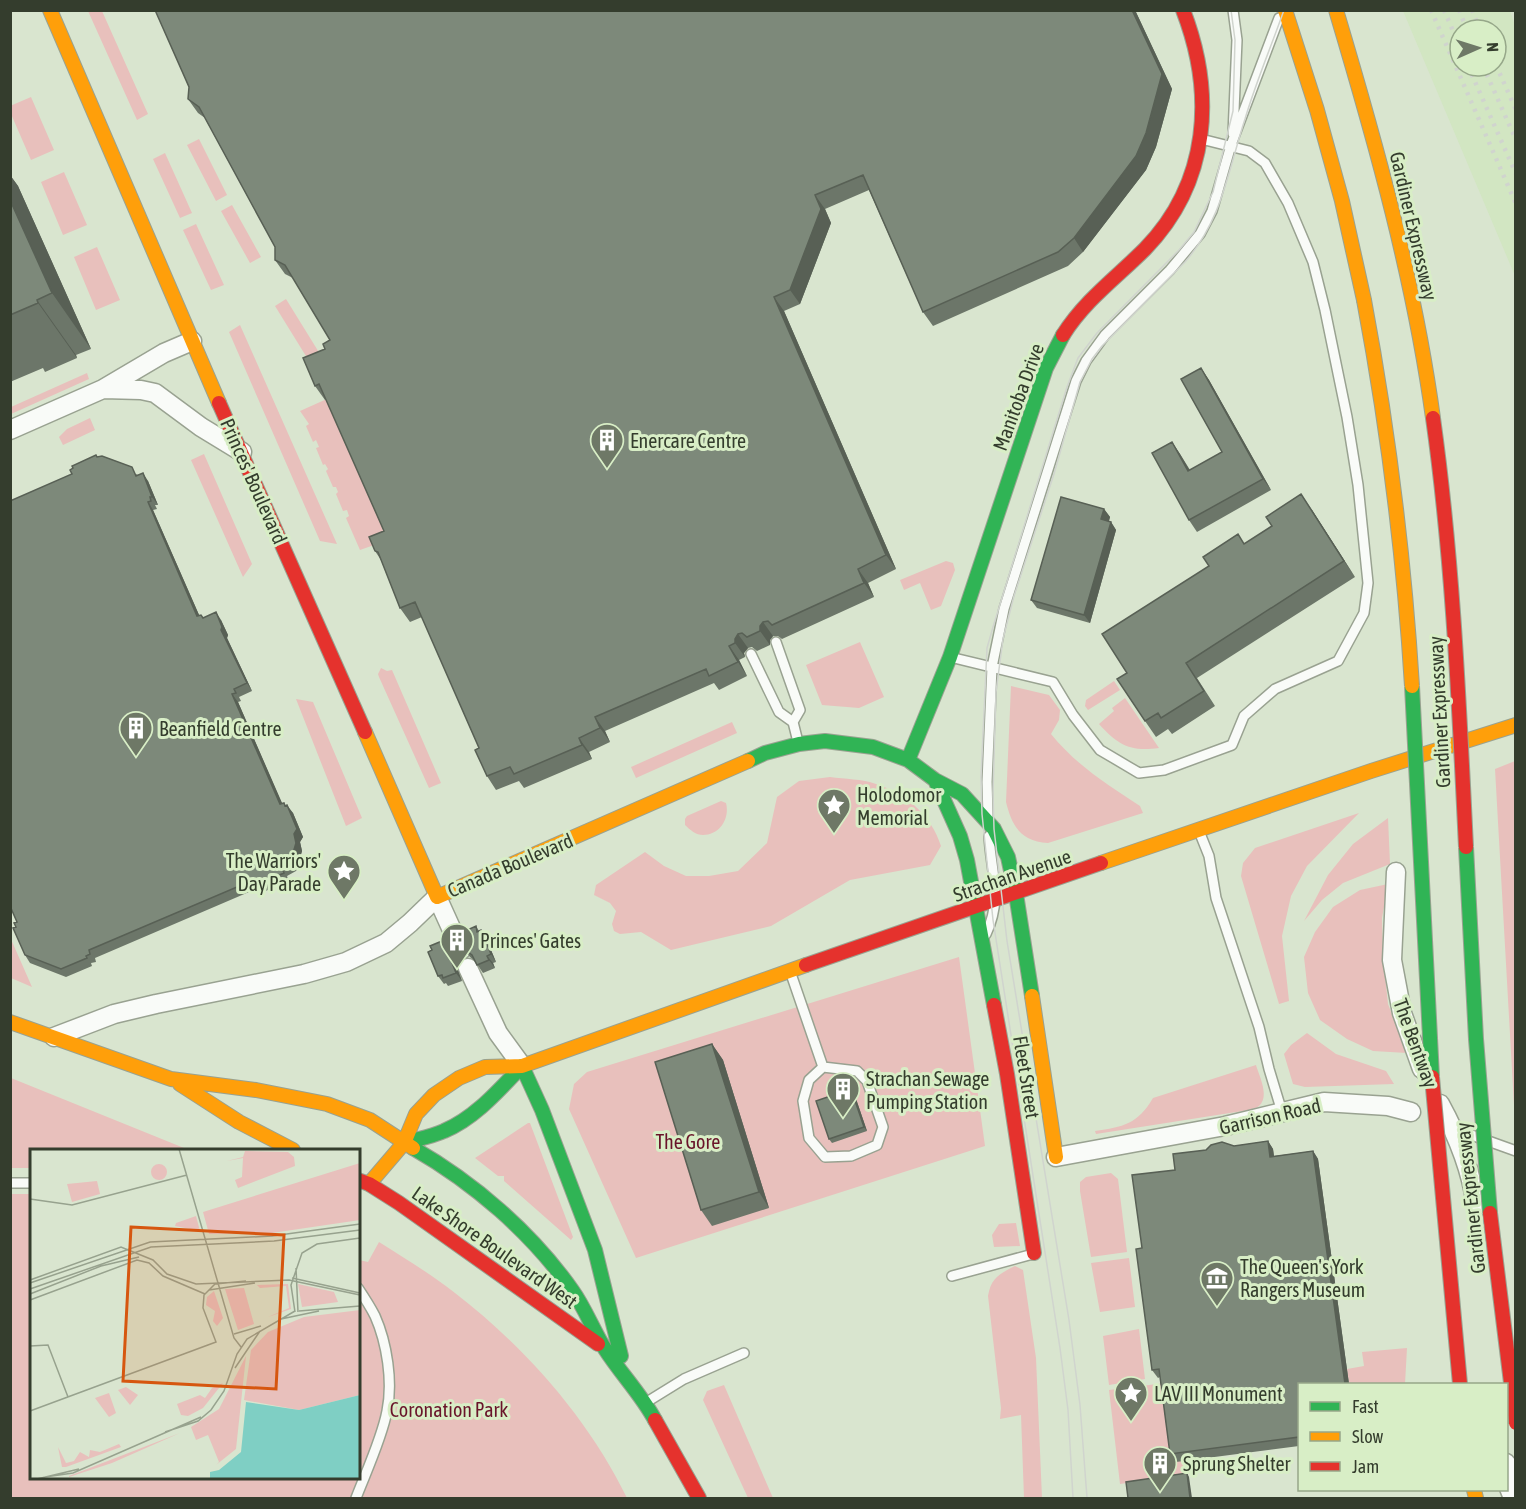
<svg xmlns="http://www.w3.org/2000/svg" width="1526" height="1509" font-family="'Asap Condensed',sans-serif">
	<rect width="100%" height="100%" fill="#d9e5cf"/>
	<!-- built -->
	<path fill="#d2e6c2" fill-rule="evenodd" d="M1403,11H1510L1516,28L1515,276ZM1460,30H1496V66H1460Z"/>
	<!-- green -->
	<path fill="#e8c0bc" d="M88,11H102L148,114L137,120Z
		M31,97L54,150L31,160L11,114L10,106Z
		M199,139L227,195L216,201L187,145Z
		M165,153L192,213L180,218L153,159Z
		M64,172L87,225L63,235L41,182Z
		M232,205L261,257L250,263L221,211Z
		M196,224L224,285L211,290L183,230Z
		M97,247L120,300L96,310L74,257Z
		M286,299L320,354L309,361L275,306Z
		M240,325L337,544L320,541L229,332Z
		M87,373L89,379L11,414V407Z
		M329,398L391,539L360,550L346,518L349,516L347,510L343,511L336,494L338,492L336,487H333L326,471L328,469L325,464L323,465L316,448L319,447L316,440L313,442L306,426L309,424L300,411Z
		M90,418L95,430L63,445L59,437L67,429Z
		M204,454L252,564L243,577L191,460Z
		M946,561L953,563L955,570L941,606L931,610L920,583L904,590L900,580Z
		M860,642L884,697L859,708L822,705L806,665Z
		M381,668L387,671L392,670L441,783L429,788L379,677L378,674Z
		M1114,681L1120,690L1088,710L1085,706L1086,700Z
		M1011,686L1049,695L1060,710L1059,720L1051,734C1076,765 1108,785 1140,806L1143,813L1048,843C1021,842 1012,826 1006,802Z
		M1125,698L1159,748C1130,752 1118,745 1099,724L1114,711L1112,708Z
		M296,699L313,702L362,818L346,826Z
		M732,722L737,733L636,778L631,767Z
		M1515,761H1516L1515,1123L1495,769Z
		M830,777C845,779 862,779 876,784C907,794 931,815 941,846L930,865L850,880L771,926L671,950L641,932L620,934L614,931L612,924L616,911L610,903L594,895L596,885L645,852L664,866L686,876H709L738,871L767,843L777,797L799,781Z
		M721,801L726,803C730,818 720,835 703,835C696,835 690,830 685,825V819L687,816Z
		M1359,813L1307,866L1291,896L1282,936L1289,1001L1279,1004L1241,876L1243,863L1255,848Z
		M1388,818L1390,864L1343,883L1322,900L1304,921L1328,875L1353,844Z
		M1388,884L1382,918L1383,957L1388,1004L1407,1053L1373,1051L1347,1039L1320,1020L1308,993L1304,957L1315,932L1333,907L1360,890Z
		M10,937L32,987L11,978Z
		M959,957L985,1146L636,1258L569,1109L574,1084L587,1072Z
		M1307,1033L1336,1054L1386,1071L1394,1084L1305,1087L1293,1084L1284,1054L1291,1045Z
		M1256,1065C1259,1076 1270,1096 1259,1106C1257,1108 1253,1108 1249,1110L1096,1134L1095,1131C1123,1127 1138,1124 1153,1098Z
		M11,1078L189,1150H32L31,1168H11Z
		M528,1123H530L573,1237L571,1240L504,1181V1176H498L475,1158Z
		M1111,1173L1118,1179L1127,1252L1091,1257L1080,1191V1182L1086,1177Z
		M10,1194H31L32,1478H358L359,1260L368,1262L379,1242C404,1258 431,1274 455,1293C525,1347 588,1418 627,1498H11Z
		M1016,1223L1020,1246L994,1247L992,1235L999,1224Z
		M1129,1258L1135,1307L1100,1312L1091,1263Z
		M1015,1266L1023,1270L1036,1358L1042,1498H1024L1021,1415L1000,1419L1001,1408L988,1296C991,1278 999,1274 1015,1266Z
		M1139,1329L1145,1379L1109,1385L1103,1336Z
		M1407,1348L1405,1384H1349L1347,1369L1364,1366L1362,1352Z
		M1165,1383L1203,1458H1210L1212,1470L1120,1484L1109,1390Z
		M724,1385L773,1498H748L703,1400L707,1391Z"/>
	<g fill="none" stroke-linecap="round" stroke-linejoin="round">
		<defs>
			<path id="lane" d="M1233,134L1237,40L1233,10
				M776,642L800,710L793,722
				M751,654L779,712L793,722L798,742
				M950,657L1053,682L1073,715L1100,750L1139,773L1164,770L1232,745L1244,716L1275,689L1338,661L1364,613L1368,583L1358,485L1347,417L1325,310L1313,262L1288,203L1265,163L1249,151L1201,139
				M988,816L987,782L992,667L1004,609L1076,381L1086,361L1105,335L1170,270L1200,234L1212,211L1231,145L1279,18
				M1199,831L1209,856L1216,898L1259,1027L1269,1069L1282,1112
				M986,934C1003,898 991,873 989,836
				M790,971L823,1067L857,1071L867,1081L883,1127L877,1145L851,1156L825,1157L809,1138L803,1101L809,1080L823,1067
				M1452,1128L1516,1151
				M10,1183H32
				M952,1276L1033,1254
				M650,1400L684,1379L744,1353
				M356,1498C366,1472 382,1438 387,1411C393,1382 387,1343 375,1316C370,1306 364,1297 358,1288"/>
			<path id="street" d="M103,389L141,390L155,393L201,427L242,452
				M10,430L103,389L164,353L192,341
				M1396,872L1392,960L1402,1013L1422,1069
				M468,968L498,1033L522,1066
				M54,1037L114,1014L156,1004L304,974L346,962L386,943L410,923L437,897L461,950
				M1440,1104C1457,1135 1471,1170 1476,1205
				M1056,1157L1225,1126L1324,1102L1388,1106L1411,1112
				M1506,1463L1509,1488L1513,1498"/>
			<path id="fast" d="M908,760L950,657L1046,368L1063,335
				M748,761L765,753L799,744L825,741L873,747L908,760L935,780L962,794L994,829L1008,857L1016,894L1032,996
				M935,780L960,836L967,860L994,1005
				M522,1066L542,1110L595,1250L621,1356
				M404,1143C417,1139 431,1137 444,1131C475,1118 499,1090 522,1066
				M413,1148C474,1183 531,1232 572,1290C585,1308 593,1330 605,1349C621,1374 641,1394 655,1420"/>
			<path id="slow" d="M50,10L219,403
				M1285,10L1317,110L1342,201L1364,300
				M365,732L437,897L748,761
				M1101,863L1371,771L1516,725
				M1032,996L1056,1157
				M10,1022L171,1079L256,1090L327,1104L370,1120L413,1148
				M180,1084L239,1122L293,1150
				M369,1184L404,1143L416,1114L434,1095L459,1078L485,1067L522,1066L806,965
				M1474,1490L1476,1498"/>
			<path id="jam" d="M1063,335C1085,300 1117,277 1145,249C1210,182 1215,93 1183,10
				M219,403L365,732
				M806,965L1101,863
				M994,1005L1007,1074L1034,1253
				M358,1180L369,1184L399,1203L598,1344
				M655,1420L699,1498"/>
		</defs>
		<!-- lane casing -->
		<use href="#lane" stroke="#99a291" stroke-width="12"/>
		<!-- street casing -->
		<use href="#street" stroke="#99a291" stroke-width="21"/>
		<!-- fast casing -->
		<use href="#fast" stroke="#99a291" stroke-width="16"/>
		<!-- slow casing -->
		<use href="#slow" stroke="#99a291" stroke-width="16"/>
		<!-- jam casing -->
		<use href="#jam" stroke="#99a291" stroke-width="16"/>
		<!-- lane -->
		<use href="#lane" stroke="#f9fbf8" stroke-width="9"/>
		<!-- street -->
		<use href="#street" stroke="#f9fbf8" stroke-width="18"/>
		<!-- fast -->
		<use href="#fast" stroke="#30b455" stroke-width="14"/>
		<!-- slow -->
		<use href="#slow" stroke="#ff9f0a" stroke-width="14"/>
		<!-- jam -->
		<use href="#jam" stroke="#e5322d" stroke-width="14"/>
		<!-- tram -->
		<path stroke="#d0d4ce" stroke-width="1.5" d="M1073,1498L1068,1410L1060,1348L993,920L982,814L981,777L987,648L993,627L1067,387L1078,358L1097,333L1179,250L1194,232L1213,192L1233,111L1235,40L1231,10
			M1087,1498L1080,1405L1069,1320L1007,941L994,829L993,793L996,692L1003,639L1014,596L1054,474L1080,382L1092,359L1102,346L1185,262C1222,220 1228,171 1245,119C1256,82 1271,47 1284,10"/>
		<!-- rail -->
		<path stroke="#d0d4ce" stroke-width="4.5" stroke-dasharray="3 6" stroke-linecap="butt" d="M1431,10L1516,204
			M1444,10L1460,47
			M1459,10L1467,30
			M1472,10L1480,30
			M1496,65L1516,110
			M1468,66L1516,174
			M1483,66L1516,140"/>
		<defs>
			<path id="fast-bridge" d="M1412,686L1432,1077
				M1466,847L1476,1039L1490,1213"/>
			<path id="slow-bridge" d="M1336,10C1376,144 1414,279 1433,418
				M1364,300C1388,428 1404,556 1412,686"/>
			<path id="jam-bridge" d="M1433,418C1453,560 1459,704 1466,847
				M1432,1077L1460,1384
				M1490,1213L1516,1423"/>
		</defs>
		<!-- fast-bridge casing -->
		<use href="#fast-bridge" stroke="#99a291" stroke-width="16" stroke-linecap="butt"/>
		<!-- slow-bridge casing -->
		<use href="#slow-bridge" stroke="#99a291" stroke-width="16" stroke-linecap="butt"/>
		<!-- jam-bridge casing -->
		<use href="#jam-bridge" stroke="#99a291" stroke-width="16" stroke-linecap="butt"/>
		<!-- fast-bridge -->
		<use href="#fast-bridge" stroke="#30b455" stroke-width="14"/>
		<!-- slow-bridge -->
		<use href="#slow-bridge" stroke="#ff9f0a" stroke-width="14"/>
		<!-- jam-bridge -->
		<use href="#jam-bridge" stroke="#e5322d" stroke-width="14"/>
	</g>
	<!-- wall -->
	<path fill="#6c7669" d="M155,10H1135L1172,89L1156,147L1146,170L1083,252L1068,266L933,326L923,312L869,190L825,209L831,223L800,304L784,311L896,569L868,583L874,597L782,639L778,636H773L770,640V645L757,651L752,647L748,648L744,653L745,657L739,660L747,676L719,690L714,683L605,731L610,742L589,752L592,759L524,788L519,781L496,790L487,776L479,748L422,617L410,622L400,608L381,560L375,551L384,531L326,399L325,400L315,386L325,349L330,340L293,278L285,274L275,260V247L205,118L198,113L188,99L189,87Z
		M10,175L18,186L91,349L76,355L77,358L45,372L43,368L10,382Z
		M1201,368L1209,380L1271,490L1197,532L1189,520L1172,442L1180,454L1190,470L1222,452Z
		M97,457L138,475L148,481L158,505H155L157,509L153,510L199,615L203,618L221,620L228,635L227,638L252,691L239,697L241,701L238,702L282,804L286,806L293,813L303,837L300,842L302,851L296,871L287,876L289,881L261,893L260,891L258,892L256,889L95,958L96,962L91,963L92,966L66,977L30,963L25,955L16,927L72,474Z
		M1104,509L1110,517L1109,521L1111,522L1116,530L1090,623L1037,608L1031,600Z
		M1312,510L1355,577L1197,678L1215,706L1172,734L1168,729L1156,737L1145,721L1127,673L1244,544Z
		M476,926L479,931L486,938L496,962L493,963L495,968L483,973L475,961L470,957L464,949Z
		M450,951L459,961L457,968L462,981L448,986L446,983L444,984L438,976Z
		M712,1044L723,1060L769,1208L712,1226L701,1210Z
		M854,1093L867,1131L832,1143L829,1139Z
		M1268,1141L1273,1149L1274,1156L1313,1151L1318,1159L1349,1384H1299V1446L1176,1462L1170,1454L1160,1377L1158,1378L1152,1370L1142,1248L1175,1170L1234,1146Z"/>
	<!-- shaded-wall -->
	<path fill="#586055" d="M1132,10H1135L1172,89L1156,147L1146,170L1083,252L1074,238Z
		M10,175L18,186L91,349L52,293L10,200Z
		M815,195L825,209L831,223L800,304L790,290Z
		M774,297L784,311L896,569L886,555Z
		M37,300L76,355L77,358L38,303Z
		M1201,368L1209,380L1271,490L1263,479Z
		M1172,442L1180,454L1197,483L1188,471Z
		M143,473L148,481L158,505L152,497Z
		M1301,494L1312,510L1355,577L1344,561Z
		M148,502L153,510L203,624L197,616Z
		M1104,509L1110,517L1107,527L1101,519Z
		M1111,522L1116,530L1090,623L1084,615Z
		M858,569L868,583L874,597L864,583Z
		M216,612L221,620L228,635L227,638L252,691L247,683L221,630Z
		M763,622L773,636L770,640V645L760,631V626Z
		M738,634L748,648L744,653L745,657L735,643V639Z
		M729,646L739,660L747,676L738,662Z
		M232,694L238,702L286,812L280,804Z
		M595,717L605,731L610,742L600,728Z
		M579,738L589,752L592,759L582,745Z
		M287,805L293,813L303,837L300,842L302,851L296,871L290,863Z
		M481,930L486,938L496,962L491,954Z
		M442,941L453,956L454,953L459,961L457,968L462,981L456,973L451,960Z
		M487,956L493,963L495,968L489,960Z
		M712,1044L723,1060L769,1208L759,1192Z
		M851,1089L854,1093L867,1131L864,1127Z
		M1268,1141L1273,1149L1275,1165L1270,1157Z
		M1313,1151L1318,1159L1349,1384H1345Z
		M1187,1473L1189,1477L1192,1498H1190Z"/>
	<!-- building -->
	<path fill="#7d897a" stroke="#586055" stroke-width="1.5" d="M155,10H1132L1162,74L1146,133L1136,156L1074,238L1058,252L923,312L863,175L815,195L821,209L790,290L774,297L886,555L858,569L864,583L772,625L768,621L763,622L760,626V631L747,637L742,633L738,634L735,639V643L729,646L738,662L709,676L706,669L595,717L600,728L579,738L582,745L514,774L510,767L487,776L475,750L479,748L415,602L400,608L378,552L375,551L369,537L384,531L319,384L315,386L303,358L325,349L323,344L330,340L285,265L275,260V247L199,107L188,99L189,87Z
		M10,200L52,293L37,300L38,303L10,315Z
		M1201,368L1263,479L1189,520L1152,453L1172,442L1188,471L1222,452L1181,379Z
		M96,455L97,457L102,456L132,467L136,476L143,473L152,497H150L151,501L148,502L197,616L201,615L203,618L216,612L222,627L221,630L247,683L234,689L236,693L232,694L280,804L284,803L285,806L287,805L297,829L294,834L296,843L290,863L282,868L284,873L256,885L255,883L252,884L251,881L89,950L90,954L86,956L87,958L61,969L25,955L13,928L16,927L14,923L17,922L10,906V501L72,474L70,470L73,468L72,466Z
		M1301,494L1344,561L1186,663L1204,691L1161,718L1158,713L1145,721L1117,679L1127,673L1102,634L1209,566L1203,557L1238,534L1244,544L1272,526L1266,517Z
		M1061,497L1104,509L1101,519L1111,522L1084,615L1031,600Z
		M476,926L477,932L481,930L491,954L487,956L489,960L477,965L472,955L464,949L467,943L463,932Z
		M442,941L448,951L454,953L451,960L456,973L443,978L442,975L438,976L428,952L432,950L430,946Z
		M712,1044L759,1192L701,1210L655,1062Z
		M851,1089L864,1127L829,1139L816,1101Z
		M1268,1141L1270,1157L1313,1151L1345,1384H1299V1437L1170,1454L1159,1369L1152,1370L1136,1249L1142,1248L1132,1175L1175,1170L1173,1154L1206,1150L1211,1145L1222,1142L1234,1146Z
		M1187,1473L1190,1498H1128L1126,1482Z"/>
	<!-- icons -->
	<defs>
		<symbol id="building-pin" viewBox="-11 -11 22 30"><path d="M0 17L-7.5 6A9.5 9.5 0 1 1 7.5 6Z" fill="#6e7866" stroke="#d8eec6"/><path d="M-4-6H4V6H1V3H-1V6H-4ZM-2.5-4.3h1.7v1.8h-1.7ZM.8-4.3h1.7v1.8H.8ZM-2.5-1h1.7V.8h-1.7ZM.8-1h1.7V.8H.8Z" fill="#fff"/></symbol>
		<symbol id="sight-pin" viewBox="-11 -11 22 30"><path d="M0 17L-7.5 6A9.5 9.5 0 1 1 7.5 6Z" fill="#6e7866" stroke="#d8eec6"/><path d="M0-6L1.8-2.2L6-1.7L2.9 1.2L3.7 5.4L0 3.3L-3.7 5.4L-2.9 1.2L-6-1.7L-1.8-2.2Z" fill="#fff"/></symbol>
		<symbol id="museum-pin" viewBox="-11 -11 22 30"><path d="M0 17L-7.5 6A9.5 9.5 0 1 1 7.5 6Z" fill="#6e7866" stroke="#d8eec6"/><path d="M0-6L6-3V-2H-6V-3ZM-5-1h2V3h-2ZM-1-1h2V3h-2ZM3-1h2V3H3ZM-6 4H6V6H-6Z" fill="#fff"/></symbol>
	</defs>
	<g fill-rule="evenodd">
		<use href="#building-pin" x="588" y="421" width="38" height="52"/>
		<use href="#building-pin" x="117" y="709" width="38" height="52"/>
		<use href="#sight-pin" x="815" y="786" width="38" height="52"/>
		<use href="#sight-pin" x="325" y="852" width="38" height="52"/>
		<use href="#building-pin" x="438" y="921" width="38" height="52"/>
		<use href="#building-pin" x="824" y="1070" width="38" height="52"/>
		<use href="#museum-pin" x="1198" y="1259" width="38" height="52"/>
		<use href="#sight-pin" x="1112" y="1374" width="38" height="52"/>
		<use href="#building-pin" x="1141" y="1444" width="38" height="52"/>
	</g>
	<g text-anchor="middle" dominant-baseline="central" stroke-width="6" stroke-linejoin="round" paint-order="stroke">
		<!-- street labels -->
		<g font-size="20" fill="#343d2d" stroke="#d8eec6">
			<text transform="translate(1414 226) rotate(77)">Gardiner Expressway</text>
			<text transform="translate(1018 397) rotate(-70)">Manitoba Drive</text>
			<text transform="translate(254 481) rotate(66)">Princes' Boulevard</text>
			<text transform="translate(1439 712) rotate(-93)">Gardiner Expressway</text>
			<text transform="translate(510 865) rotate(-23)">Canada Boulevard</text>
			<text transform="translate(1012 875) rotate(-19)">Strachan Avenue</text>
			<text transform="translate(1416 1043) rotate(70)">The Bentway</text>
			<text transform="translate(1027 1077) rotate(81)">Fleet Street</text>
			<text transform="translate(1270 1116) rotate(-13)">Garrison Road</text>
			<text transform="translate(1470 1198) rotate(-96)">Gardiner Expressway</text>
			<text transform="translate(495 1247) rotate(35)">Lake Shore Boulevard West</text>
		</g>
		<!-- poi labels -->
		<g font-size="20" fill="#343d2d" stroke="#d8eec6" text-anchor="start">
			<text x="630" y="440">Enercare Centre</text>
			<text x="159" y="728">Beanfield Centre</text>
			<text x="857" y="794">Holodomor<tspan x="857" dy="23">Memorial</tspan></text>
			<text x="321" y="860" text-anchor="end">The Warriors'<tspan x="321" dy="23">Day Parade</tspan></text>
			<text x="480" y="940">Princes' Gates</text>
			<text x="866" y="1078">Strachan Sewage<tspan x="866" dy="23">Pumping Station</tspan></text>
			<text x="1240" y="1266">The Queen's York<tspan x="1240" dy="23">Rangers Museum</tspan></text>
			<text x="1154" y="1393">LAV III Monument</text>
			<text x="1183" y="1463">Sprung Shelter</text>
		</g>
		<!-- park labels -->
		<g font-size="20" fill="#69142a" stroke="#d8eec6">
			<text x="688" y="1141">The Gore</text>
			<text x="449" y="1409">Coronation Park</text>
		</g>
	</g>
	<!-- overview -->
	<g transform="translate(30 1149)">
		<rect width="330" height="330" fill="#d9e5cf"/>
		<path d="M215,2L258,3L264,8L265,17L208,39L205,31L212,28L213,9L197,12L213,8ZM330,14V71L242,84L179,85L173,63ZM121 23a8 8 0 1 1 16 0a8 8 0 1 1-16 0ZM67,32L70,45L42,53L37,35ZM166,67L170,82L145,77L146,74ZM258,135L261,160L238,168L259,159L256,137L230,139L227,136ZM268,135L304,143L308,153L272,158ZM214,139L224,175L208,181L195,140ZM184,142L193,169L187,177L183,172L185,162L176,156L177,148ZM330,161V246L269,261L214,251L221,201L238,183L274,168ZM216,207L206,300L186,316L189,313L178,286L166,291L161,278L189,260ZM193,234L173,259L158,267L151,266L147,255L170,246L175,249L182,239ZM96,238L108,246L100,256L88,241ZM79,244L86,264L79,268L65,249ZM150,284L82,314L39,328V327ZM89,295L91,298L36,318H32L28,298L36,314L44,312L50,303L59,308L60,301L70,303Z" fill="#e8c0bc"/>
		<path d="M330,246V330H180V323L189,321L211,303L216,253L269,261Z" fill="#7fcfc4"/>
		<path fill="none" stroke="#97a28e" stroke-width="1.5" d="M149,0L204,189L211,198M0,50L42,56L157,26M266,119L268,163M262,129L330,144M0,131L91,98L123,111L137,125L166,135L259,131L330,146M0,134L120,93L242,87L330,75M0,140L121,98L244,92L330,81M179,141L225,134M0,145L71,117L109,108M0,151L107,111L119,114L133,127L175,145M269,162L330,157M265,163L261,136L272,104L287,95L330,89M251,170L289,162M204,185L231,177M0,197L18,196L38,248M205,219L230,182M0,262L186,193L173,159L174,146L185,135L216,132M135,283L168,272L181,261L194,242L207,205L217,190L265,162M15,328L43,324L171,268M7,330L49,320"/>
		<path fill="#d6560f" fill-opacity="0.15" stroke="#d6560f" stroke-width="3" d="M101,78L254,86L246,240L93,232Z"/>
		<rect width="330" height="330" fill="none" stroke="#343d2d" stroke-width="3"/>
	</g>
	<!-- border -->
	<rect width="1526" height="1509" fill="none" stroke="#343d2d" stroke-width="24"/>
	<!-- legend -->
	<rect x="1298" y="1383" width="210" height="108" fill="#d8eec6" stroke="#96a789" stroke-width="1.5"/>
	<rect x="1310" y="1402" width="30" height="9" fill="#30b455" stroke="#96a789" stroke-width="1.5"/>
	<text x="1352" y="1413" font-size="18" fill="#343d2d">Fast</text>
	<rect x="1310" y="1432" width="30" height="9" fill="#ff9f0a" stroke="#96a789" stroke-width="1.5"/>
	<text x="1352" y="1443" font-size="18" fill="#343d2d">Slow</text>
	<rect x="1310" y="1462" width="30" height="9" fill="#e5322d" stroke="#96a789" stroke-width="1.5"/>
	<text x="1352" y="1473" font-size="18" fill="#343d2d">Jam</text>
	<!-- north arrow -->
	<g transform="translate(1478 48) rotate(87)"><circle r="28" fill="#d8eec6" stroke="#96a789" stroke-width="1.5"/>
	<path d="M0-4.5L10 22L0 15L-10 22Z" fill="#6e7866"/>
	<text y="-9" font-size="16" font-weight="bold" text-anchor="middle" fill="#343d2d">N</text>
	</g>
</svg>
